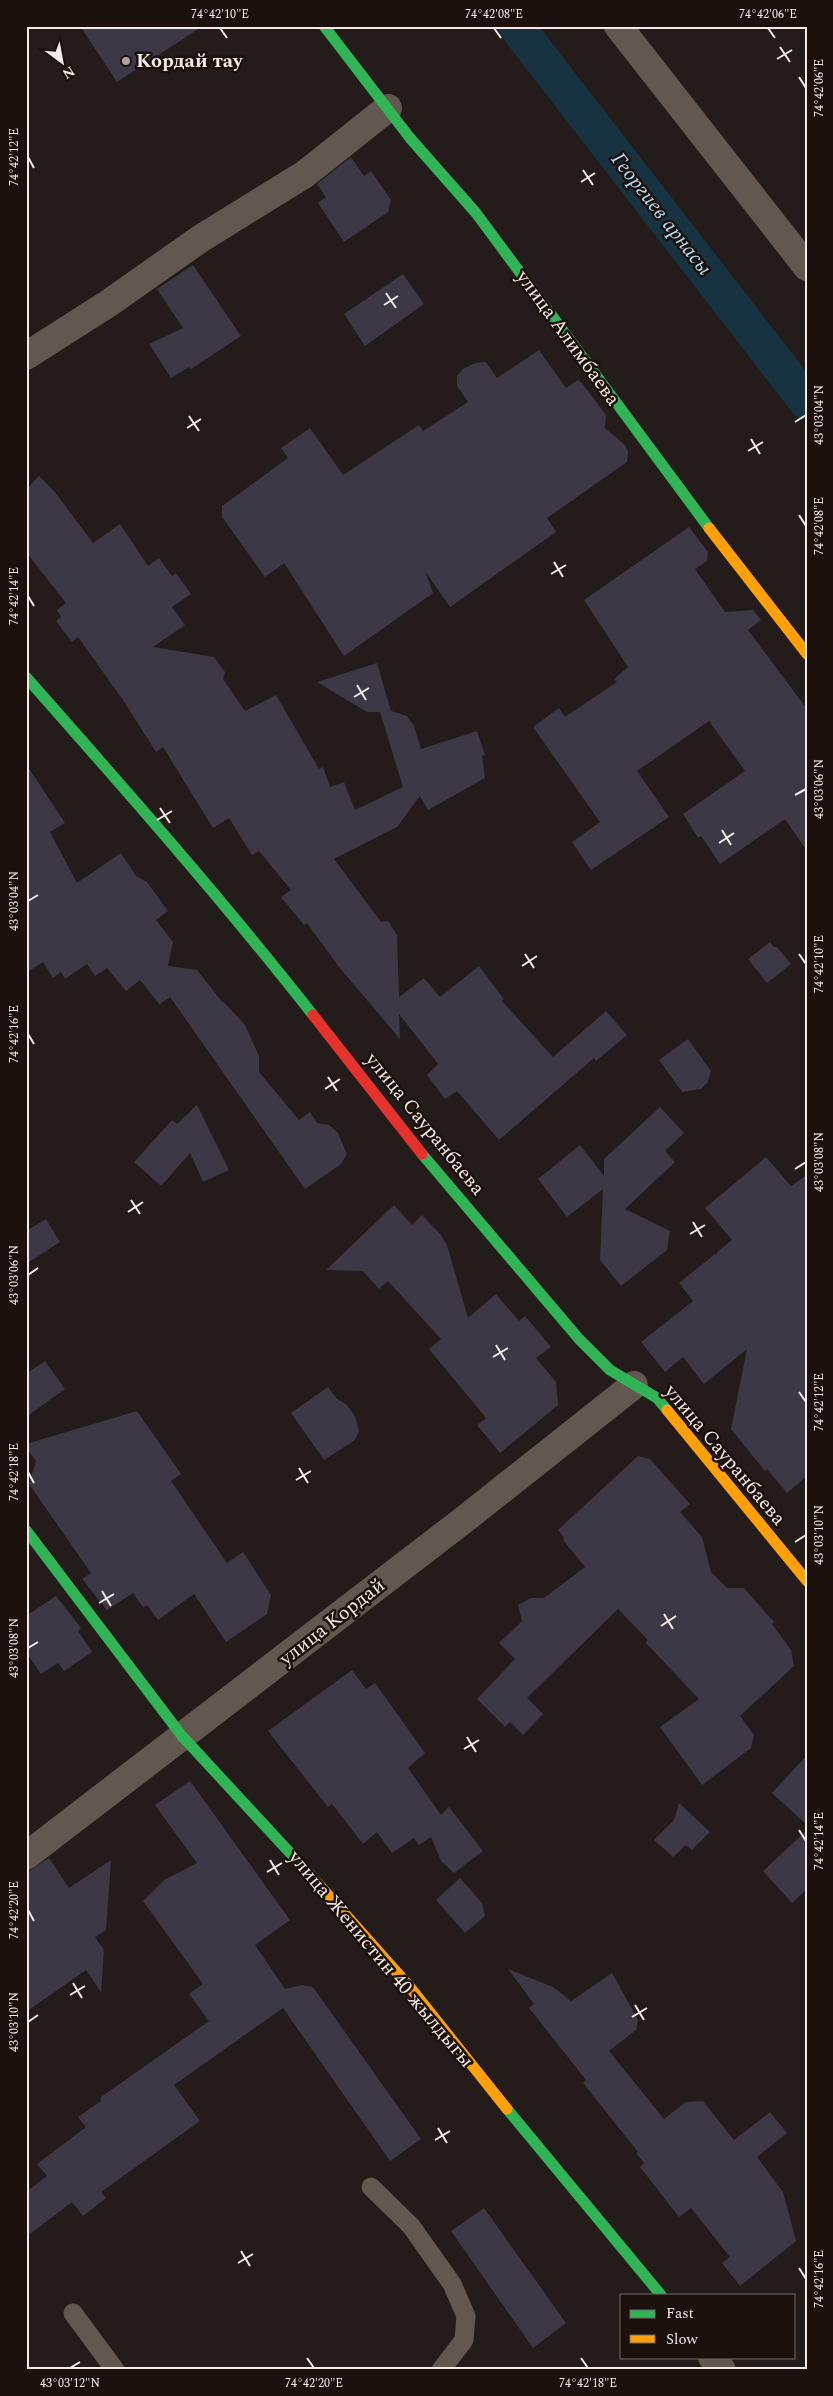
<svg xmlns="http://www.w3.org/2000/svg" width="833" height="2396" font-family="Spectral,serif">
	<rect width="100%" height="100%" fill="#231c1a"/>
	<g fill="none" stroke-linecap="round" stroke-linejoin="round">
		<!-- canal -->
		<path stroke="#173342" stroke-width="36" d="M516,26L807,402"/>
	</g>
	<!-- building -->
	<path fill="#3c3845" d="M80,26H203L117,82Z
		M351,157L364,176L371,171L391,200L388,212L344,242L318,203L326,197L317,184Z
		M193,265L241,336L191,369L189,367L171,378L149,344L183,328L157,289Z
		M403,274L424,304L365,346L344,314Z
		M539,350L566,388L578,380L582,383L606,415L605,428L625,445L628,451L627,462L547,518L556,532L450,607L425,571L433,593L344,656L284,563L265,577L222,517V506L288,458L281,448L310,428L343,475L419,425L423,431L468,402L457,386V376L463,369L475,363L486,362L497,378Z
		M39,476L54,491L93,543L120,524L148,566L159,558L172,576L176,573L191,594L172,607L185,625L153,647L214,657L225,672L223,679L245,711L276,695L319,769L323,767L330,787L344,782L355,810L403,787L380,712H367L317,682L377,663L391,711L407,716L414,726L421,749L477,731L485,755L482,756L485,778L428,810L420,796L397,827L334,859L381,922L388,921L397,935L399,997L424,978L440,997L479,966L504,999L502,1001L553,1057L606,1011L627,1035L596,1061L594,1058L499,1140L457,1091L445,1099L427,1075L438,1064L399,1014L400,1039L339,967L307,923L304,925L281,897L291,890L259,851L252,855L229,818L213,828L163,747L156,752L125,703L78,637L72,642L56,621L61,617L57,610L66,603L26,552V490Z
		M689,527L708,552L707,561L695,569L725,612L753,610L761,620L748,630L807,709V851L785,819L720,864L701,836L698,838L683,814L745,771L709,721L637,771L669,817L591,870L572,842L600,822L533,727L559,708L565,717L617,682L614,679L628,667L584,600Z
		M26,764L65,823L50,832L77,883L121,853L136,876L147,882L168,911L156,920L173,942L168,966L197,970L223,1003L224,1002L245,1025L259,1056V1072L299,1120L310,1112L317,1123L329,1125L338,1133L347,1154L341,1164L305,1189L170,997L161,1003L160,1005L140,980L126,991L107,968L95,976L87,964L65,979L61,972L53,978L43,962L26,973Z
		M770,942L774,947H777L791,964L767,983L748,959Z
		M688,1039L711,1071L708,1082L701,1089L682,1092L659,1060Z
		M197,1105L229,1170L203,1182L190,1153L161,1186L134,1162L172,1120L177,1124Z
		M660,1107L684,1133L665,1151L675,1162L625,1209L670,1231L667,1250L621,1286L600,1260L603,1189L567,1217L538,1179L580,1145L604,1176V1159Z
		M766,1157L791,1186L807,1175V1476L787,1493L767,1469L765,1471L731,1429L747,1349L704,1384L683,1357L665,1372L641,1342L693,1301L679,1283L715,1254L717,1255V1252L732,1240L705,1208Z
		M394,1205L412,1225L422,1215L441,1235L447,1245L468,1318L496,1294L519,1321L525,1316L551,1347L536,1358L556,1382L558,1405L500,1453L477,1425L486,1418L429,1349L441,1339L388,1281L379,1289L363,1271L326,1270Z
		M46,1219L60,1242L26,1264V1231Z
		M45,1361L65,1389L26,1417V1374Z
		M328,1387L337,1399L346,1404L355,1416L359,1431L355,1440L324,1460L291,1413Z
		M137,1411L181,1474L171,1481L227,1563L243,1552L271,1595L267,1614L226,1642L194,1594L158,1620L147,1605L143,1607L133,1593L107,1610L82,1579L91,1573L29,1484L36,1461L26,1448V1444Z
		M638,1456L650,1459L690,1504L680,1512L702,1537L711,1572L727,1588H744L774,1622L772,1624L791,1650L794,1666L740,1716L754,1735L751,1748L702,1785L660,1727L699,1699L646,1643L647,1639L618,1609L527,1698L543,1714L523,1735L510,1722L505,1727L477,1699L515,1659L499,1643L522,1621L518,1605L531,1598H544L585,1567L563,1540L564,1537L558,1530Z
		M56,1596L81,1628L78,1631L92,1652L64,1671L58,1663L41,1674L26,1652V1616Z
		M352,1670L366,1689L375,1683L425,1753L408,1768L441,1815L449,1807L483,1851L454,1873L441,1861L431,1837L419,1845L414,1838L392,1853L377,1832L363,1844L332,1804L328,1807L268,1731Z
		M807,1755V1825L772,1793Z
		M190,1781L290,1920L255,1945L285,1989L302,1985L313,1987L421,2139L390,2161L283,2008L174,2085L200,2121L101,2192L106,2198L83,2216L72,2202L26,2237V2192L47,2176L37,2164L86,2127L78,2117L101,2101V2097L209,2021L189,1994L203,1984L143,1901L164,1880L197,1863L155,1805Z
		M679,1803L710,1832L692,1850L686,1845L673,1857L654,1840L674,1820Z
		M807,1830V1889L792,1903L763,1871Z
		M49,1858L69,1888L111,1860L106,1930L95,1937L104,1950L101,1992L86,1970L26,2012V1873Z
		M460,1878L482,1903L485,1916L465,1933L436,1900Z
		M508,1969L553,1987L571,2001L612,1973L638,2020L636,2030L609,2051L664,2119L686,2102L703,2101L734,2140L770,2112L787,2133L757,2157L783,2192L796,2241L740,2286L722,2263L730,2257L691,2208L679,2217L640,2167L644,2163L636,2153L638,2152L583,2083L586,2080L529,2008L534,2004Z
		M484,2208L566,2323L533,2348L451,2231Z"/>
	<g fill="none" stroke-linecap="round" stroke-linejoin="round">
		<!-- lane -->
		<path stroke="#625850" stroke-width="19" d="M371,2187L411,2226L452,2284L466,2316L464,2340L441,2370
			M73,2313L115,2370"/>
		<!-- street -->
		<path stroke="#625850" stroke-width="28" d="M618,26L807,267
			M26,356L109,303L200,239L305,174L388,108
			M26,1856L461,1522L634,1385
			M712,2357L722,2370"/>
		<!-- fast -->
		<path stroke="#30b455" stroke-width="11" d="M324,26L410,138L476,213L709,528
			M26,677C124,788 222,899 313,1015
			M422,1154L579,1339L610,1370L657,1398L667,1410
			M26,1530L182,1736L304,1868
			M507,2109L661,2295"/>
		<!-- slow -->
		<path stroke="#ff9f0a" stroke-width="11" d="M709,528L807,654
			M667,1410L807,1581
			M304,1868L409,1986L507,2109"/>
		<!-- jam -->
		<path stroke="#e5322d" stroke-width="11" d="M313,1015L422,1154"/>
	</g>
	<!-- ticks -->
	<path fill="none" stroke="#f4ebe8" stroke-width="2" d="M220,28L227,38M494,28L501,38M768,28L775,38M780,47L790,62M777,59L792,50M799,77L806,88M28,157L34,168M583,170L593,185M581,182L595,173M386,293L396,308M384,305L398,296M189,416L199,431M795,422L806,415M187,428L201,419M751,439L760,454M748,451L763,442M799,515L806,526M554,562L563,577M551,574L566,565M28,596L34,606M357,685L366,700M354,697L369,688M795,795L806,789M160,808L170,823M157,820L172,811M722,830L731,845M719,843L734,833M28,901L38,895M525,954L534,968M799,954L806,964M522,966L537,956M28,1034L34,1044M328,1077L337,1091M325,1089L340,1079M795,1169L806,1162M131,1200L140,1214M128,1212L143,1202M693,1222L702,1237M690,1234L705,1225M28,1275L38,1268M496,1345L505,1360M493,1357L508,1348M799,1392L806,1402M299,1468L308,1483M28,1472L34,1483M296,1480L311,1471M795,1542L806,1535M102,1591L111,1606M99,1603L114,1594M664,1614L673,1629M661,1626L676,1616M28,1648L38,1642M467,1737L476,1752M464,1749L479,1740M799,1830L806,1841M270,1860L279,1875M267,1872L282,1863M28,1910L34,1921M73,1983L82,1998M70,1995L85,1986M635,2005L644,2020M632,2017L647,2008M28,2022L38,2015M438,2128L447,2143M435,2140L450,2131M241,2251L250,2266M238,2263L253,2254M799,2268L806,2279M307,2358L314,2368M581,2358L588,2368M70,2368L80,2362"/>
	<!-- markers -->
	<circle fill="#aba3a0" stroke="#1d110d" stroke-width="2" cx="126" cy="61" r="5"/>
	<g text-anchor="middle" dominant-baseline="central" stroke-width="5" stroke-linejoin="round" paint-order="stroke">
		<!-- poi labels -->
		<g font-size="20" font-weight="bold" fill="#f4ebe8" stroke="#1d110d" text-anchor="start">
			<text x="136" y="61">Кордай тау</text>
		</g>
		<!-- street labels -->
		<g font-size="20" fill="#f4ebe8" stroke="#1d110d">
			<text transform="translate(568 338) rotate(54)">улица Алимбаева</text>
			<text transform="translate(425 1124) rotate(51)">улица Сауранбаева</text>
			<text transform="translate(725 1455) rotate(50)">улица Сауранбаева</text>
			<text transform="translate(332 1622) rotate(-38)">улица Кордай</text>
			<text transform="translate(381 1959) rotate(50)">улица Женистин 40 жылдыгы</text>
		</g>
		<!-- water labels -->
		<g font-size="21" font-style="italic" fill="#b0dcf8" stroke="#1d110d">
			<text transform="translate(661 214) rotate(52)">Георгиев арнасы</text>
		</g>
	</g>
	<!-- border -->
	<rect width="833" height="2396" fill="none" stroke="#1d110d" stroke-width="55"/>
	<!-- legend -->
	<rect x="620" y="2294" width="175" height="65" fill="#1d110d" stroke="#736865"/>
	<rect x="630" y="2310" width="25" height="8" fill="#30b455" stroke="#736865"/>
	<text x="666" y="2318" font-size="15" fill="#f4ebe8">Fast</text>
	<rect x="630" y="2335" width="25" height="8" fill="#ff9f0a" stroke="#736865"/>
	<text x="666" y="2344" font-size="15" fill="#f4ebe8">Slow</text>
	<!-- north arrow -->
	<g transform="translate(62 62) rotate(148)" stroke="#1d110d" stroke-width="4" paint-order="stroke">
	<path d="M0-4L9 19L0 12L-9 19Z" fill="#f4ebe8"/>
	<text y="-8" font-size="14" font-weight="bold" text-anchor="middle" fill="#f4ebe8">N</text>
	</g>
	<rect x="28" y="28" width="778" height="2340" fill="none" stroke="#f4ebe8" stroke-width="2"/>
	<g font-size="12" text-anchor="middle" fill="#f4ebe8">
		<text x="220" y="18">74°42'10"E</text>
		<text x="494" y="18">74°42'08"E</text>
		<text x="768" y="18">74°42'06"E</text>
		<text transform="translate(819 88) rotate(-90)" y="4">74°42'06"E</text>
		<text transform="translate(14 157) rotate(-90)" y="4">74°42'12"E</text>
		<text transform="translate(819 415) rotate(-90)" y="4">43°03'04"N</text>
		<text transform="translate(819 526) rotate(-90)" y="4">74°42'08"E</text>
		<text transform="translate(14 596) rotate(-90)" y="4">74°42'14"E</text>
		<text transform="translate(819 789) rotate(-90)" y="4">43°03'06"N</text>
		<text transform="translate(14 901) rotate(-90)" y="4">43°03'04"N</text>
		<text transform="translate(819 964) rotate(-90)" y="4">74°42'10"E</text>
		<text transform="translate(14 1034) rotate(-90)" y="4">74°42'16"E</text>
		<text transform="translate(819 1162) rotate(-90)" y="4">43°03'08"N</text>
		<text transform="translate(14 1275) rotate(-90)" y="4">43°03'06"N</text>
		<text transform="translate(819 1402) rotate(-90)" y="4">74°42'12"E</text>
		<text transform="translate(14 1472) rotate(-90)" y="4">74°42'18"E</text>
		<text transform="translate(819 1535) rotate(-90)" y="4">43°03'10"N</text>
		<text transform="translate(14 1648) rotate(-90)" y="4">43°03'08"N</text>
		<text transform="translate(819 1841) rotate(-90)" y="4">74°42'14"E</text>
		<text transform="translate(14 1910) rotate(-90)" y="4">74°42'20"E</text>
		<text transform="translate(14 2022) rotate(-90)" y="4">43°03'10"N</text>
		<text transform="translate(819 2279) rotate(-90)" y="4">74°42'16"E</text>
		<text x="70" y="2387">43°03'12"N</text>
		<text x="314" y="2387">74°42'20"E</text>
		<text x="588" y="2387">74°42'18"E</text>
	</g>
</svg>
